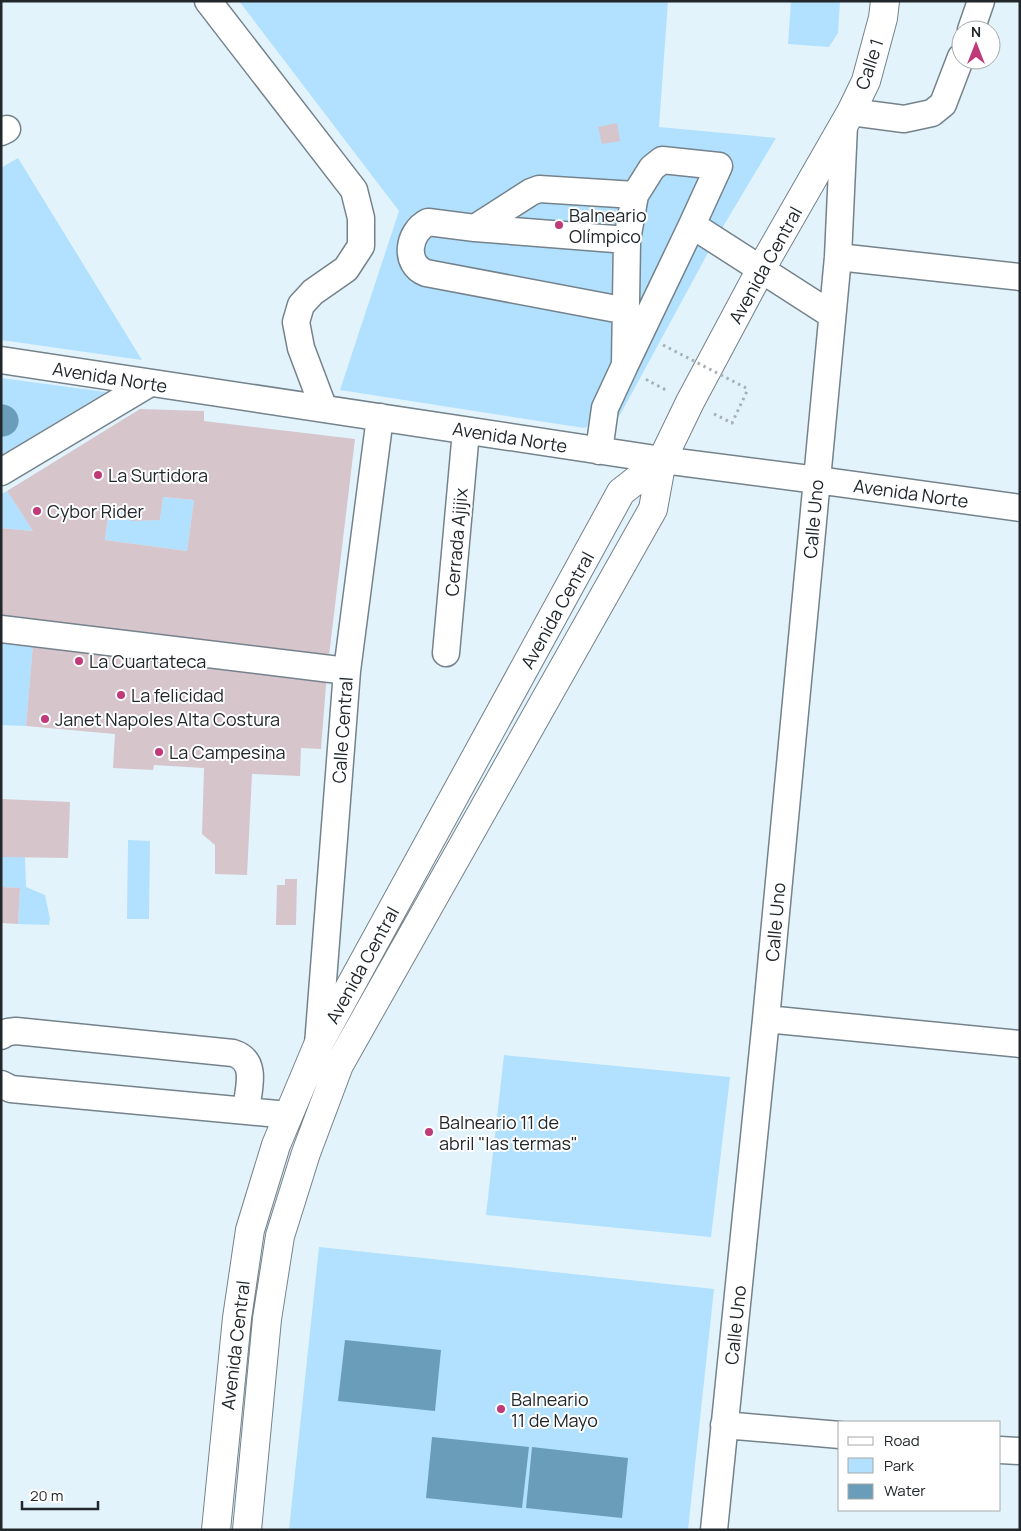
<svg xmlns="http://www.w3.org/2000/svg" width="1021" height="1531" font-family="Manrope,sans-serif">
	<rect width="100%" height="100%" fill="#e3f3fc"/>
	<!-- green -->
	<path fill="#b1e1fe" d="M239,1H668L659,127L776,138L715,240L620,415L584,428L340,390L399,211Z
		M791,1H840L838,33L829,47L788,44Z
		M18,158L142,360L1,340V168Z
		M1,378L106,392L1,455Z
		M7,491L33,531L1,528V494Z
		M163,497L194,500L187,551L105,540L109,508L132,509L131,521L160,520Z
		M1,619L33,645L26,726L1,725Z
		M128,840L150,841L149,919H127Z
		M1,857H25L26,887L45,895L50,919L49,925L18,924L20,888L1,887Z
		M504,1055L730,1077L711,1237L486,1215Z
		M319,1247L714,1289L688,1530H289Z"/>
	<!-- water -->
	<path fill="#699dba" d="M1,404C25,406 24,436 1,437Z
		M345,1340L441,1350L435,1411L338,1401Z
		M432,1437L529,1447L522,1508L426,1498Z
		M532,1447L628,1458L622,1518L526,1508Z"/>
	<!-- building -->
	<path fill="#d6c5cb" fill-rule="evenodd" d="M617,123L620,141L602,144L598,127Z
		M140,409L204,411V421L355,439L328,664L1,619V528L33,531L7,491ZM163,497L194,500L187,551L105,540L109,508L132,509L131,521L160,520Z
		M33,644L327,672L321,749L301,748L300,776L252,774L247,875L215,874V845L202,834L204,768L154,765L153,770L113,768L115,734L26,726Z
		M1,799L70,802L68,858L1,857Z
		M285,879H297L296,925H276L277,885H285Z
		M1,887L20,888L18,924L1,923Z"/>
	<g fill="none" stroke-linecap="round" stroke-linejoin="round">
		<defs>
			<path id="minor" d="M208,1L354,190L361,218V246L346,269L313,292L301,305L296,322L301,348L324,409
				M971,30L981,1
				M851,112L904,119L932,113L943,104L961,57
				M1,132L7,129
				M692,225L832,315
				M475,228L531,192L539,189L635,195
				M838,257L1020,277
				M627,311L426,273C403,264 408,232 428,222L475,228L627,240
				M1,360L662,460L817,480L1020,508
				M599,451L605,408L625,365L627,240L635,195L652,168L662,160L719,166L692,225L625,365
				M1,472L150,383
				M1,629L347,671
				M446,653L466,431
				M766,1019L1020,1044
				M1,1036L8,1032L16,1031L233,1053C259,1061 248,1090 246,1110
				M318,1045L347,671L380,417
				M1,1084L11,1089L289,1115
				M724,1425L840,1435
				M1000,1450L1020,1451
				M714,1530L766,1019L838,257L844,125"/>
			<path id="major" d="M216,1530L237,1318L250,1230L276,1145L318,1045L621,492L662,460
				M247,1530L267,1319L280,1236L306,1153L339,1065L653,509L662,460L690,402L761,269L851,112L866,81L883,18L885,1"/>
		</defs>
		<!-- minor casing -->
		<use href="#minor" stroke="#74828b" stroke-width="29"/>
		<!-- major casing -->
		<use href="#major" stroke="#74828b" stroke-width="30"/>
		<!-- path -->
		<path stroke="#a5b1b9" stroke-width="3" stroke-dasharray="2.5 4" stroke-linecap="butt" d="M648,379L647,380L666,390
			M714,414L732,423L748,389"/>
		<!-- minor -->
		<use href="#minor" stroke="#fff" stroke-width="26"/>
		<!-- major -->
		<use href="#major" stroke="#fff" stroke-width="28"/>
		<!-- path-bridge -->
		<path stroke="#a5b1b9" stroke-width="3" stroke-dasharray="2.5 4" stroke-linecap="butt" d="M663,345L748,389"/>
	</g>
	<!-- markers -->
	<g fill="#c03978" stroke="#fff" stroke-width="2">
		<circle cx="559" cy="225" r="5"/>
		<circle cx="98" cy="475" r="5"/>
		<circle cx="37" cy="511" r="5"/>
		<circle cx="79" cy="661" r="5"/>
		<circle cx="121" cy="695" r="5"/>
		<circle cx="45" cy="719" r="5"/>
		<circle cx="159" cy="752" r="5"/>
		<circle cx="429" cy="1132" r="5"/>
		<circle cx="501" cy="1409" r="5"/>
	</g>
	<g text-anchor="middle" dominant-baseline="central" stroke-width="4" stroke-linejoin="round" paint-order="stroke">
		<!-- street labels -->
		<g font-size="18" fill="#21272b" stroke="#fff">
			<text transform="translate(869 64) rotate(-72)">Calle 1</text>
			<text transform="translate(765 265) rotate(-61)">Avenida Central</text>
			<text transform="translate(110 377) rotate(9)">Avenida Norte</text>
			<text transform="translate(510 437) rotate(9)">Avenida Norte</text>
			<text transform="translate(911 493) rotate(8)">Avenida Norte</text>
			<text transform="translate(813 519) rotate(-85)">Calle Uno</text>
			<text transform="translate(456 542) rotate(-85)">Cerrada Ajijix</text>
			<text transform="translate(557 610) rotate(-61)">Avenida Central</text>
			<text transform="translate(342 730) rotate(-86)">Calle Central</text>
			<text transform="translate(775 922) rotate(-85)">Calle Uno</text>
			<text transform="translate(362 965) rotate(-61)">Avenida Central</text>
			<text transform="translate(735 1325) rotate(-84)">Calle Uno</text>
			<text transform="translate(235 1345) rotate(-83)">Avenida Central</text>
		</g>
		<!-- poi labels -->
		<g font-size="18" fill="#21272b" stroke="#fff" text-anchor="start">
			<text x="569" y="215">Balneario<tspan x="569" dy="21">Olímpico</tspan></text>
			<text x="108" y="475">La Surtidora</text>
			<text x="47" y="511">Cybor Rider</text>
			<text x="89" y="661">La Cuartateca</text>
			<text x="131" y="695">La felicidad</text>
			<text x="55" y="719">Janet Napoles Alta Costura</text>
			<text x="169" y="752">La Campesina</text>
			<text x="439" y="1122">Balneario 11 de<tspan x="439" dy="21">abril "las termas"</tspan></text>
			<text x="511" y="1399">Balneario<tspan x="511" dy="21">11 de Mayo</tspan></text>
		</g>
	</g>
	<!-- border -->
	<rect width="1021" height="1531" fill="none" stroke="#21272b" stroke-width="5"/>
	<!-- legend -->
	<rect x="838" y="1421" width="162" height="90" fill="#ffffff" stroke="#a6a9aa"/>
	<rect x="848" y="1437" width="25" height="8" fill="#ffffff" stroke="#a6a9aa"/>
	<text x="884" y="1446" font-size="15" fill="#21272b">Road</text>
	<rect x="848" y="1458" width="25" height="15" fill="#b1e1fe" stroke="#a6a9aa"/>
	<text x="884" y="1471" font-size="15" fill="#21272b">Park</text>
	<rect x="848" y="1484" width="25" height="15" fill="#699dba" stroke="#a6a9aa"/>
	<text x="884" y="1496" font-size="15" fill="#21272b">Water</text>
	<!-- north arrow -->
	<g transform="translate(976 45)"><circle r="24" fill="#ffffff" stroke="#a6a9aa"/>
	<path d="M0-4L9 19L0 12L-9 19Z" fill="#c03978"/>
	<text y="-8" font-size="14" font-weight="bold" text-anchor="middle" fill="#21272b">N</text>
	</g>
	<!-- scale -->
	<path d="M22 1501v8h76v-8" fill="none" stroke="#21272b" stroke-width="2.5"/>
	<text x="30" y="1501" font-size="15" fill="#21272b" stroke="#ffffff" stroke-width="4" paint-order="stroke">20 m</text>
</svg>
